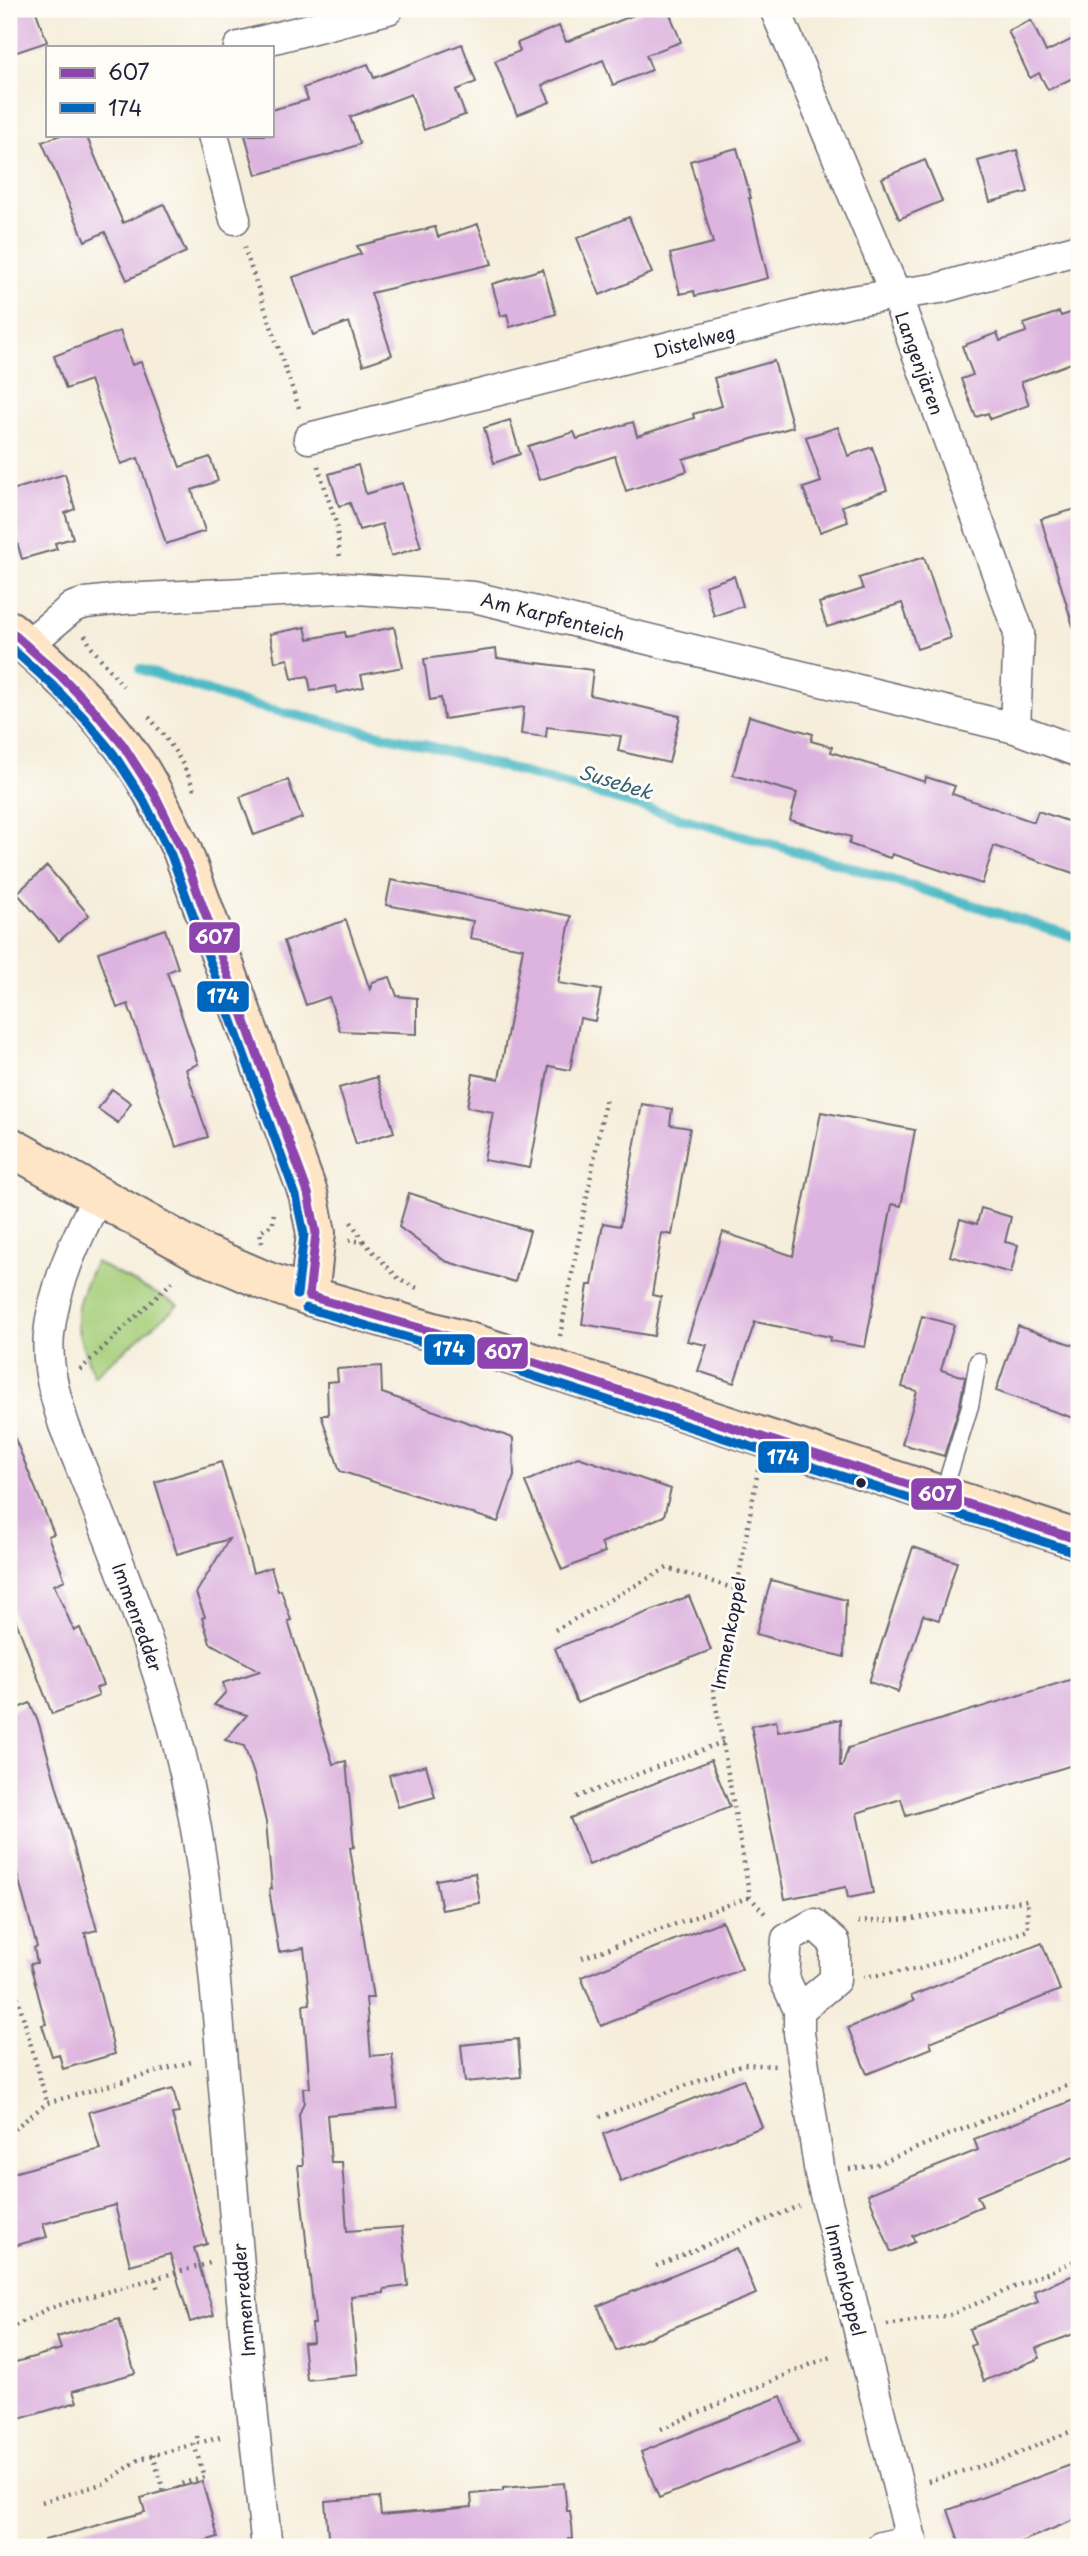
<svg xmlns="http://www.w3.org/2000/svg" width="1088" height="2556" font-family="'Playpen Sans',sans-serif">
	<rect width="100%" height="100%" fill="#fdfcf7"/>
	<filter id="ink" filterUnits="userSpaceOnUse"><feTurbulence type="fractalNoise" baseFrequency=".0143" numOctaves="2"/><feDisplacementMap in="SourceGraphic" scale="14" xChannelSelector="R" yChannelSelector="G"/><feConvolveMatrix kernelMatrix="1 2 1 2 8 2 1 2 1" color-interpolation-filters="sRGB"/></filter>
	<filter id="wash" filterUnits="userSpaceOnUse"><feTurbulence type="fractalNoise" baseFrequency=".00686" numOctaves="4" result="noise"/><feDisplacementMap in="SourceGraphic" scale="28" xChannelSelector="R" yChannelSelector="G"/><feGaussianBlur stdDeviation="1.57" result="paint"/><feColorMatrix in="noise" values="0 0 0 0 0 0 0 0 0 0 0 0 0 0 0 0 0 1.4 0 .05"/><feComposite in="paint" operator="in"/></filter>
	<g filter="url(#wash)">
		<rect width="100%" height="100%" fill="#f6eedb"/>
		<!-- green -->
		<path fill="#a6ce79" stroke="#64785a" stroke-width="2" d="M95,1262L178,1305L94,1376C72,1320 70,1317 95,1262Z"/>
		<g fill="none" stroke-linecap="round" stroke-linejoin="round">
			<!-- stream -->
			<path stroke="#4dbac6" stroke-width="10" d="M140,669L243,703L421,744L570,786L837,863L1079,938"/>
		</g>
		<g id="blocks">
			<!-- building -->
			<path fill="#ddb4df" d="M9,9H35L47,42L14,53L9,38Z
				M649,9H668L681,42L646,55L652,70L613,85L603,60L542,85L550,102L517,115L495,61L520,51L517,43L559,26L566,42Z
				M1031,20L1046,52L1079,36V75L1048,90L1039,73L1030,78L1008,31Z
				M462,44L476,82L456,90L465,115L424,130L411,94L350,117L360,144L335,153L256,175L245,135H271V110L308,100L303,88L368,64L374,78Z
				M60,135H86L123,223L164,204L186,252L127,280L105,232L85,241L42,142Z
				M737,148L751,198H749L768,278L695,296L694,291L680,294L670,254L713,243L690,161Z
				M1017,150L1028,192L990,202L978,161Z
				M925,160L942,201L899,219L882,178Z
				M629,217L652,273L600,295L577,238Z
				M478,224L492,264L371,293L392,355L363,365L349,322L313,335L293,277L361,254L357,246L435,227L438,237Z
				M543,269L556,314L510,327L507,314L501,316L492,284Z
				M1079,310V360L1021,382L1029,405L990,419L988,413L976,417L961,379L973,375L962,346L997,333L1000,341L1026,332L1024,324L1059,312L1061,316Z
				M120,331L132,365L141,362L180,467L210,457L218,481L192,490L205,531L166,544L138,458L121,464L90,380L66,389L54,356Z
				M774,361L793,427L683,459L687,471L626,491L615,456L539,480L528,446L574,432L577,439L633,422L637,436L694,418L693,414L722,406L714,378Z
				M510,420L520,454L494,463L484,428Z
				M838,427L848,456L872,447L887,490L842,506L848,522L820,532L803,488L821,482L806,437Z
				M358,465L366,494L402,483L421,547L391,556L382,524L359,530L350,503L339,506L329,474Z
				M65,474L75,509L65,513L73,538L55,543L57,549L22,559L14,532L9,534V491Z
				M1079,508V625L1073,626L1041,519Z
				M924,557L951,638L917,649L902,603L827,627L819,603L863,589L859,578Z
				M734,576L743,606L714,616L705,586Z
				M305,627L308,639L345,632L346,637L394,627L403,667L361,675L364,687L337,693L336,686L311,691L308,676L292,679L288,659L275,662L270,634Z
				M496,649L497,658L593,670L590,695L680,716L669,763L618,751L621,736L547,727L546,737L521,734L524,707L444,719L441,698L430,700L424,659Z
				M749,716L813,734L811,741L832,747L831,752L925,782L926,777L955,786L952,794L1034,822L1038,811L1079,825V875L994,846L982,884L892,854L890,858L849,844L851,837L790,820L797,793L733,775Z
				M288,780L302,818L254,835L240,797Z
				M47,866L89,915L59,941L17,893Z
				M391,880L571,916L558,983L601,990L595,1021L580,1018L570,1070L549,1066L530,1168L484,1160L493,1112L467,1107L473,1074L499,1079L523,948L470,938L473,921L386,905Z
				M346,920L370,990L372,982L390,977L397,996L417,998V1034L340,1031L329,997L306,1005L284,941Z
				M165,929L178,968L167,972L198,1064L186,1069L208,1137L176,1147L128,1004L117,1008L98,952Z
				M377,1077L394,1132L356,1144L339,1088Z
				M112,1089L131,1103L118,1123L98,1109Z
				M642,1104L672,1109L670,1125L690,1128L672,1235L662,1233L652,1295L661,1297L654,1336L582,1324L588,1285H592L603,1223L620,1226Z
				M821,1112L915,1130L901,1206L892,1204L865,1347L830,1341L831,1337L755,1322L734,1383L698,1371L707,1345L687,1341L723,1232L793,1256Z
				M409,1193L530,1231L515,1282L445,1261L399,1227Z
				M981,1208L1011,1217L1005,1242L1018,1245L1011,1273L950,1256L960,1219L977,1224Z
				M922,1316L954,1325L941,1370L965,1377L960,1404L944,1456L902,1444L917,1391L902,1387Z
				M1018,1326L1079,1347V1420L996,1391Z
				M381,1366L382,1393L513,1438L514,1476L498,1522L340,1471L321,1415H328L327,1382L338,1381L337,1369Z
				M9,1424L54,1534L48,1536L65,1580L54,1585L74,1631L80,1628L103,1685L96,1688L99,1696L52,1714L9,1603Z
				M578,1457L671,1489L664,1516L601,1543L605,1552L562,1570L525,1482Z
				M221,1462L253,1573L271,1567L278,1591L281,1590L291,1620L288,1621L333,1764L346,1761L354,1847L350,1848L373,1998H366L371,2056L392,2054L398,2108L327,2115L331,2162H342L347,2231L402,2227L408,2286L384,2289V2293L351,2296L358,2375L307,2380L303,2343L313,2342L312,2324H315L298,2165H303L299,2115L304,2102L303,2088H310L303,2005L310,2004L304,1948L279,1952L269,1889H272L266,1822L255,1777L244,1746L225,1740L247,1715L214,1705L226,1692L223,1683L260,1671L210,1643L202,1618L205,1617L196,1593L229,1539L177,1554L155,1482Z
				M913,1547L957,1562L939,1620L923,1615L898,1692L869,1682Z
				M771,1580L846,1600L844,1657L756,1634Z
				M689,1596L711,1650L577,1703L555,1648Z
				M1079,1677V1763L906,1816L901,1799L857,1813L873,1893L848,1898L846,1887L785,1899L751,1726L776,1721L778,1732L841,1719L840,1767H842L848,1748Z
				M30,1703L39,1724L97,1930L85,1933L115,2054L63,2069L59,2054L52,2056L42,2025L46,2024L30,1964L37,1963L34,1948L37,1947L9,1844V1712Z
				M711,1760L730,1807L589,1865L570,1818Z
				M426,1765L435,1797L398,1807L389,1775Z
				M475,1873L480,1903L442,1910L436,1880Z
				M722,1921L742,1969L601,2026L581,1977Z
				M1042,1943L1060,1990L930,2042L932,2048L867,2074L848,2028L914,2001L911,1996Z
				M518,2039L521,2077L465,2082L461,2045Z
				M743,2079L762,2127L621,2182L603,2134Z
				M173,2089L179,2113L172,2114L207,2244L194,2248L214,2315L190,2322L170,2254L130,2265L115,2205L43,2224L47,2237L9,2247V2174L100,2149L89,2112Z
				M1079,2098V2155L977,2196L982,2206L912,2236L915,2242L891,2252L868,2194L978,2150L974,2139Z
				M737,2248L756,2294L616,2351L598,2306Z
				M1079,2273V2332L1036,2348L1040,2358L984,2381L971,2346L975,2344L969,2329L1038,2302L1034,2291Z
				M119,2319L135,2373L73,2391L77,2402L9,2422V2364L61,2349L57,2337Z
				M781,2396L799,2442L659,2498L641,2452Z
				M1079,2462V2518L1008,2547H961L948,2510Z
				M202,2481L218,2537L183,2547H46L45,2540L145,2512L141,2498Z
				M564,2483L567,2511H570L572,2525L573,2539H569L570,2547H329L325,2501L379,2497L381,2515L472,2507L471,2494L503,2491V2488Z"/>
		</g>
	</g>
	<g filter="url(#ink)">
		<use href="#blocks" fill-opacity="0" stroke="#6c6973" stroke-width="2"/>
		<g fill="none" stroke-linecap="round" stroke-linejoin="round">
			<defs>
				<path id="lane" d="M942,1497L970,1406L978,1361"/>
				<path id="street" d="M775,9L896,295L1019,633L1015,728
					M239,47L388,9
					M213,135L235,219
					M309,438L851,301L940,288L1079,249
					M27,645L73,607L86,603L122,599L343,588L474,597L1015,728L1079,752
					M98,1196C76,1239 54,1285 49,1334C46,1365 55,1396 64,1425C110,1540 158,1652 185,1773C210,1884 216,1998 226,2111C238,2256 250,2402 267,2547
					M799,2010L835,1980V1943L814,1924L787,1939L784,1978L799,2010V2033L820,2174L913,2547
					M881,2547L912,2540"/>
				<path id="secondary" d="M9,630C56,669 102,713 136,764C154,791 167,821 182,850L308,1193L316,1233L309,1296
					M9,1146L201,1253L266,1281L309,1296L482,1346L1079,1540"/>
			</defs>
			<!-- lane casing -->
			<use href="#lane" stroke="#6c6973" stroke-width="19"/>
			<!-- street casing -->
			<use href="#street" stroke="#6c6973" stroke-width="33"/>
			<!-- secondary casing -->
			<use href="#secondary" stroke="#6c6973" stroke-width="42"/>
			<!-- path -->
			<path stroke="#6c6973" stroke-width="4.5" stroke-dasharray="2 5" stroke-linecap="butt" d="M244,247L300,411
				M318,466L337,526L340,559
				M85,635L91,647L123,686
				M149,717C168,740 184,761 194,790
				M351,1222L364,1242
				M273,1223L274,1211
				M349,1240L364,1242L399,1279L417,1288
				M262,1243L260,1232L273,1224
				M9,1307L17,1334
				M560,1336L606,1097
				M80,1370L175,1279
				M758,1470L728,1638L713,1689L750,1897L767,1916
				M555,1630L667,1568L736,1589
				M577,1797L723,1742
				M9,1913L12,1977L47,2103
				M858,1922L912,1919L1027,1900L1028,1930L919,1969L864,1977
				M582,1958L750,1897
				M600,2117L744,2064L775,2066
				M9,2133L47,2103L191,2062
				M849,2169L876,2165L1076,2082
				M656,2266L799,2206
				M155,2279L158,2290
				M887,2325L950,2315L1079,2259
				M9,2329L49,2308L210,2263
				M661,2429L814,2363L835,2356
				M197,2436L198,2443
				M153,2455L164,2492
				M928,2481L1002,2460L1079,2428
				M179,2488L178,2485L204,2477L194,2444
				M42,2502L105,2483L140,2459L224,2436"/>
			<!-- lane -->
			<use href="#lane" stroke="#fff" stroke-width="16"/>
			<!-- street -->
			<use href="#street" stroke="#fff" stroke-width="30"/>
			<!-- secondary -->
			<use href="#secondary" stroke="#fde5c5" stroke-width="38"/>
			<defs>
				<path id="bus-1" d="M9,630L61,676L93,709L123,745L155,795L182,850L308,1193L316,1233L309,1296
					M309,1296L482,1346L1079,1540"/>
				<path id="bus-2" d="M9,646L52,685L84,718L113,753L144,801L171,855L296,1196L304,1234L297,1295
					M306,1308L478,1358L1075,1552"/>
			</defs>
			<!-- bus-1 casing -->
			<use href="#bus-1" stroke="#fdfcf7" stroke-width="14"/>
			<!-- bus-2 casing -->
			<use href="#bus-2" stroke="#fdfcf7" stroke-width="14"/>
			<!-- bus-1 -->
			<use href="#bus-1" stroke="#8e44ad" stroke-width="9"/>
			<!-- bus-2 -->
			<use href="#bus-2" stroke="#0065bd" stroke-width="9"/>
		</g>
	</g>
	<!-- markers -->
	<circle fill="#22223b" stroke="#fdfcf7" stroke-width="2.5" cx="861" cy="1483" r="6"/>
	<g text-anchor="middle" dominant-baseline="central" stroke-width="6" stroke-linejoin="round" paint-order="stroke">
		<!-- street labels -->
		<g font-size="18" fill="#22223b" stroke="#fdfcf7">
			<text transform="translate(694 341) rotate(-14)">Distelweg</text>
			<text transform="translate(920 363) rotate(70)">Langenjären</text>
			<text transform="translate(553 616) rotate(14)">Am Karpfenteich</text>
			<text transform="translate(138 1617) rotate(70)">Immenredder</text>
			<text transform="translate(728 1633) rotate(-79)">Immenkoppel</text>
			<text transform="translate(846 2280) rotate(76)">Immenkoppel</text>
			<text transform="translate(243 2300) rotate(-95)">Immenredder</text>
		</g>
		<!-- water labels -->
		<g font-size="19" font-style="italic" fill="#335f73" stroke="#fdfcf7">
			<text transform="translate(616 781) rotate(17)">Susebek</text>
		</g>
	</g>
	<g stroke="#fdfcf7" stroke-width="2.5">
		<rect x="188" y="921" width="53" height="33" rx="7" fill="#8e44ad"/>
		<rect x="196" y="980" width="54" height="33" rx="7" fill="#0065bd"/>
		<rect x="423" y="1333" width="53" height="33" rx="7" fill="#0065bd"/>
		<rect x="476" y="1336" width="53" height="34" rx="7" fill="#8e44ad"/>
		<rect x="757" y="1440" width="53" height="34" rx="7" fill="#0065bd"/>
		<rect x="910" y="1477" width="53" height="34" rx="7" fill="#8e44ad"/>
	</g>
	<g font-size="19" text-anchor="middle" font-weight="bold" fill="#fff">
		<text x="214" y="944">607</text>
		<text x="223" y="1003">174</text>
		<text x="449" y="1356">174</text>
		<text x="503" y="1359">607</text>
		<text x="783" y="1464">174</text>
		<text x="937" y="1501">607</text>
	</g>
	<!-- margin -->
	<rect width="1088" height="2556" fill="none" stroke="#fdfcf7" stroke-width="35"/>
	<!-- legend -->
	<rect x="46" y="46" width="228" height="91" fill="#fdfcf7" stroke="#a5a5ac" stroke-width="2"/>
	<rect x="60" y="68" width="35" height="10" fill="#8e44ad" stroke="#a5a5ac" stroke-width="2"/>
	<text x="108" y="80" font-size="21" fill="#22223b">607</text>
	<rect x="60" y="103" width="35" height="10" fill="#0065bd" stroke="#a5a5ac" stroke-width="2"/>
	<text x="108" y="116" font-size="21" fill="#22223b">174</text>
</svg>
